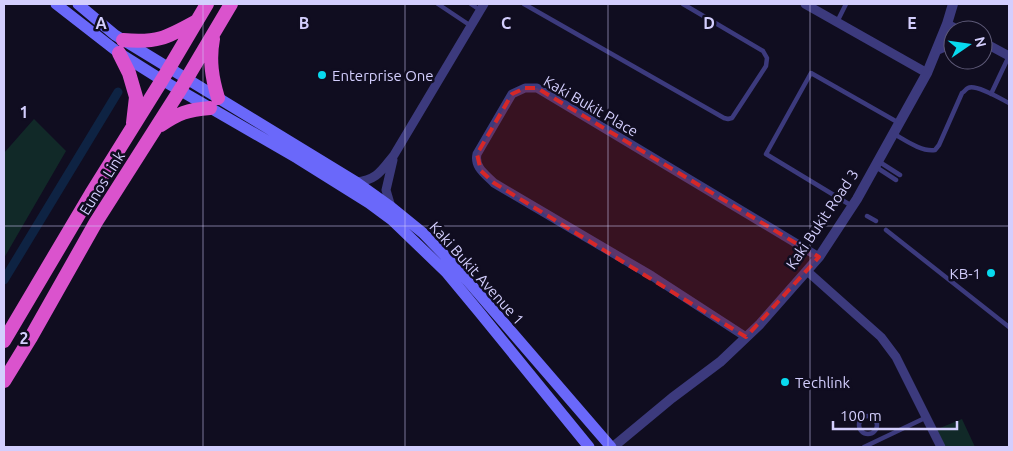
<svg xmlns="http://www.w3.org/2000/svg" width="1013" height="451" font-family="Ubuntu,sans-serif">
	<rect width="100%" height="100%" fill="#100d20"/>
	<!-- green -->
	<path fill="#112928" d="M34,119L66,151L4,258V153Z
		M962,419L975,447H943L935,430Z"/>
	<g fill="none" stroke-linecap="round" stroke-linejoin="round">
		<!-- canal -->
		<path stroke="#0e2343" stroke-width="9" d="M4,280L118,92"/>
		<!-- service -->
		<path stroke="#3c3a7d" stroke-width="4.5" d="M438,4L471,26
			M471,4L480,10
			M524,4L724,118L728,119L732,118L766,66L767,58L763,51L683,4
			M837,22L846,4
			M991,94L1009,56
			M894,134C905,140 921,152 935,150L939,145L962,93C963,93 967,88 968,88C976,84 1001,99 1009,103
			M878,161L900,175
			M876,167L896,180
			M852,206L766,154L811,73L899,123
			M867,216L876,221
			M886,230L1009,327
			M859 425a9 9 0 1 1 18 0a9 9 0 1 1-18 0Z
			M864,447L927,417"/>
		<!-- minor -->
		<path stroke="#3c3a7d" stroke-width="9" d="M805,4L927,73
			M947,24L959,30
			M983,42L1009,56
			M356,182C377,180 381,171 394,155L484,4
			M391,207L386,190L393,160
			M807,271L881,337L896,357L941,447
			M746,337L652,276L494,183C485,174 474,167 477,154L512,94L525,88H537L819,257"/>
		<!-- tertiary -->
		<path stroke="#3c3a7d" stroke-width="10" d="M937,50L953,43
			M613,447L672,398L720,362L760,324L819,257L857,199L927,73L947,24L953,4"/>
		<!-- secondary -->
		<path stroke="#6a68fa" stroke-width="11" d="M56,4L119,53L162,80L297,158L369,203L392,220L446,272L480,313L589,447
			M78,4L115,35L356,182L391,207L423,233L454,265L611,447"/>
		<!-- trunk -->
		<path stroke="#da53cd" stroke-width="14" d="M213,39C209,60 212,78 218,98
			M123,40C157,43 166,38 195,22
			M119,53L129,73L136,97L133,123
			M161,125C179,113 187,110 210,108
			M4,341L91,194L162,80L207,4
			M4,381L31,337L96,222L180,90L231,4"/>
	</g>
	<!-- marked area -->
	<path fill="#d62828" fill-opacity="0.2" stroke="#d62828" stroke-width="4" stroke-dasharray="10 6" stroke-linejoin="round" d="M525,88H537L819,257L746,337L494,183L481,171L477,154L512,94Z"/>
	<!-- grid -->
	<path fill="none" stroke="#d3cefd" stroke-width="1" stroke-opacity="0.55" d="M203,4V447M405,4V447M608,4V447M810,4V447M4,226H1009"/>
	<!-- markers -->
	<g fill="#08daef" stroke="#100d20" stroke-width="2">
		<circle cx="322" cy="75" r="5"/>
		<circle cx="991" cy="273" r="5"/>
		<circle cx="785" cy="382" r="5"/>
	</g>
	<g text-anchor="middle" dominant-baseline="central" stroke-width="5" stroke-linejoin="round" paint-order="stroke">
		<!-- poi labels -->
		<g font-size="15" fill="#d3cefd" stroke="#100d20" text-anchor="start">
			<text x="332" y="75">Enterprise One</text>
			<text x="981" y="273" text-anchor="end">KB-1</text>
			<text x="795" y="382">Techlink</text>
		</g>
		<!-- street labels -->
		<g font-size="15" fill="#d3cefd" stroke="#100d20">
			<text transform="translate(591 106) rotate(30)">Kaki Bukit Place</text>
			<text transform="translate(102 183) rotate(-58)">Eunos Link</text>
			<text transform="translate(822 219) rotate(-56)">Kaki Bukit Road 3</text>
			<text transform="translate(477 273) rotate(48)">Kaki Bukit Avenue 1</text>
		</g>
	</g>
	<g font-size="16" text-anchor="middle" font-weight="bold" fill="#d3cefd" stroke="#100d20" stroke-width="5" stroke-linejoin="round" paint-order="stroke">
		<text x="101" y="29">A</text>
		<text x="304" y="29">B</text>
		<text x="506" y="29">C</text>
		<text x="709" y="29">D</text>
		<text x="912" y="29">E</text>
		<text x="24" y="118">1</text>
		<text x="24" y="344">2</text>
	</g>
	<!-- border -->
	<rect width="1013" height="451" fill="none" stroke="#d3cefd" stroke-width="10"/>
	<!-- north arrow -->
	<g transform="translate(968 45) rotate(77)"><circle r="24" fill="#100d20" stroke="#5e5a78"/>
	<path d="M0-4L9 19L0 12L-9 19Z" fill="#08daef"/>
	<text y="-8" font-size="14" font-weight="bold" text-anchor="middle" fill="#d3cefd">N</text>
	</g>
	<!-- scale -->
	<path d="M833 421v8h124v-8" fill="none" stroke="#d3cefd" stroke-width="2.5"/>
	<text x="840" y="421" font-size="15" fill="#d3cefd" stroke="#100d20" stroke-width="4" paint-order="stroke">100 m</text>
</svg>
